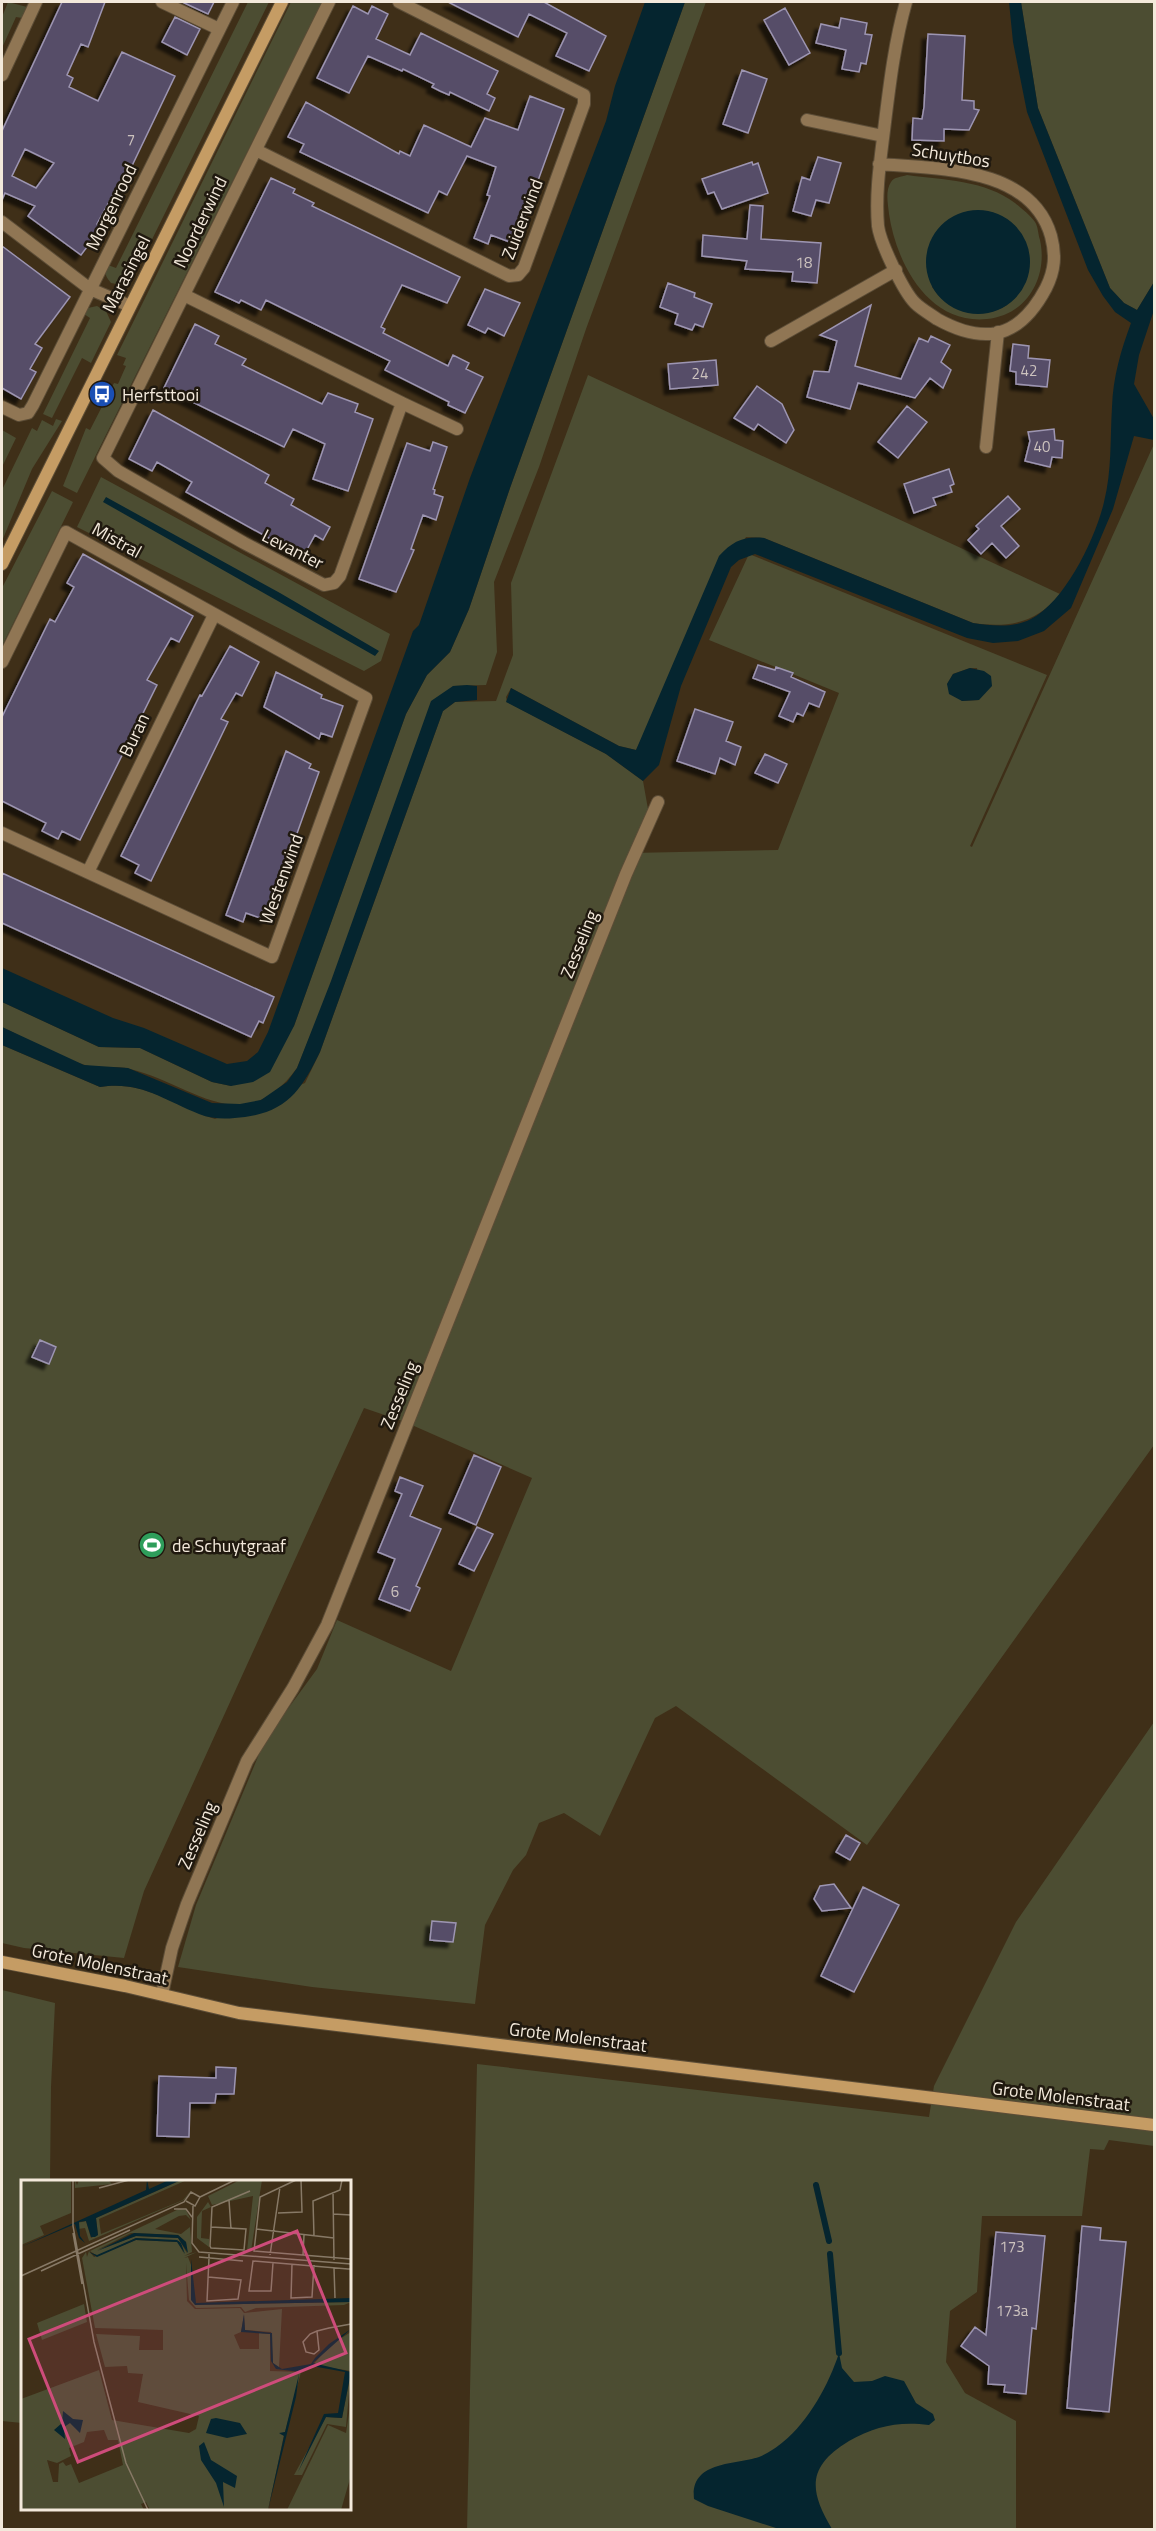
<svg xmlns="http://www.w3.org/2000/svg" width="1156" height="2531" font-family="'Titillium Web',sans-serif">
	<defs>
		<filter id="shadow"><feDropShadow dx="-5.5" dy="5.5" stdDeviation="1.5" flood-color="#0009"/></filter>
	</defs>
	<rect width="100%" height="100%" fill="#3f2f18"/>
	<!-- green -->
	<path fill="#4c4d32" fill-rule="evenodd" d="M8,2L27,7L22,18L16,17L2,48V17Z
		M248,2H269L132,280L122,285L111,283C105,276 104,273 108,265L116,268Z
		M291,2H322L77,493L63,486L86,428L90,430L114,383L118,384L126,366L123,365L126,358L117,355Z
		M685,2H706L586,329L539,467L494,582L497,652L486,685L453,686L297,1068C243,1142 193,1084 130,1069C116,1065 100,1069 85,1065C57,1057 28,1039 2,1027V1002L99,1047L140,1048L212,1082L231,1086L294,1026L406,714L427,675L450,652L469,609L510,488Z
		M1021,2H1154V282L1137,310L1124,303L1110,288L1038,108Z
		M907,175C943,180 985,180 1015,203C1021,208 1031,216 1035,222C1038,226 1038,234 1040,240C1048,276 1028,315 987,319C928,325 896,262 889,214C888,204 885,191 891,182C894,177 901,177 907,175ZM985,211L994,213L1007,305C980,321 950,313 932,287L966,212Z
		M97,306L106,311L111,322L91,363L82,358L52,418L43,414L90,318L84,314L88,308Z
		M588,375L1060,594C1037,623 1009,628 973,623L764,538L746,537L636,750L619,746L511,688L506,697L507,702L606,754L643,781L648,809L631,853L778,850L839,693L709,640L749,554L1047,675L970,846L972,847L1154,444V1445L867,1845L676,1706L655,1718L600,1836L564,1813L539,1823L526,1855L513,1870L485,1925L475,2004L312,1987L178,1967L196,1905L265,1740L317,1669L337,1620L451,1671L532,1478L405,1422L364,1408L144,1891L124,1958L24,1948L2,1943V1045L100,1087C146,1080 173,1106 215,1119L305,1083L320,1052L443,711L455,702L496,701L513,655L511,583ZM970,668H977L979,700L962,701L947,684L953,674Z
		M56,419L62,421L32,469L2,541V490L32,428L37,431L42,420L53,426Z
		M2,430L16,438L2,467Z
		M101,477L390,634L381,661L364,671L77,527Z
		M52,491L73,502L2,646V588Z
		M1154,1722V2146L1109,2140L1104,2150L1090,2149L1082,2216H982L977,2292L950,2311L946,2362L965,2393L1016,2421V2529L467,2530L477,2064L929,2117L934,2086L1016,1922Z
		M2,1990L55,2003L51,2087L50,2181L22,2182V2423L2,2421Z"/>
	<!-- water -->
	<path fill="#05252f" d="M645,2H685L510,488L469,609L450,652L427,675L406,714L294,1026L270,1072L253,1082L231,1086L212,1082L140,1048L99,1047L2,1002V968L113,1018L144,1028L227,1064L247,1061L258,1052L268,1032L413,631L419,625L470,478L606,121L615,86Z
		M1009,2H1021L1038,108L1110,288L1124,303L1137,310L1154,282V310L1139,355L1134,384L1154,419V440L1134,436L1113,509L1071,608L1044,631L1018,641L993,643L967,638L755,554L739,560L731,567L681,686L659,765L643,781L606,754L506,702L511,688L619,746L636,750L719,556C733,541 744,536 764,538L973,623C992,626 1014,628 1031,619C1065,602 1096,537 1104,502C1112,471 1110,439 1112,407C1113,377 1121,350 1131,323L1115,312L1103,296L1088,270L1027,112L1013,42Z
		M926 262a52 52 0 1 1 104 0a52 52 0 1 1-104 0Z
		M106,497L280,593L379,651L375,656L103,502Z
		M970,668L984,671L991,676L992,686L979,700L962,701L949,694L947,684L953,674Z
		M467,685L477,686V700L455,702L443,711L320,1052C302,1089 288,1111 245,1117C229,1119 214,1120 199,1114C163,1100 142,1081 100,1087L2,1045V1027L84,1065L128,1068L212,1103L240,1104L261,1100L287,1082L297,1068L331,981L431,701L453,686Z
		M839,2353L842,2368L854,2382L872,2381L885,2376L904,2381L916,2403L933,2414L935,2420L929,2425C899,2421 875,2426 849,2441C808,2466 808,2489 832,2529H779L708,2506L694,2499C690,2461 734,2465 759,2457C767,2454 777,2447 783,2442C809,2421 829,2384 839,2353Z"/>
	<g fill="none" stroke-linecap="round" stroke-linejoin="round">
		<!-- stream -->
		<path stroke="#05252f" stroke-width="6" d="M816,2185L829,2241
			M830,2254L839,2353"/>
	</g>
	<!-- building -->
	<path fill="#564e68" stroke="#9d95b2" stroke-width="1.5" fill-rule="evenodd" filter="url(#shadow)" d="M62,2H105L88,47L81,44L67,75L73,78L69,87L98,101L122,52L175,76L118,195L114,193L97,224L102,227L81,255L28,216L35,206L5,193L2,200V131ZM25,149L54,163L36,188L12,176Z
		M182,2H214L208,14Z
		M448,2H544L606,36L589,71L556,56L567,33L529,14L518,37Z
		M353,6L368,14L372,6L388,14L376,39L410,55L421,33L498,71L487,94L495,98L489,111L450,92L449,95L440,91L432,87L434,84L403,69L402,71L368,56L349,93L317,78Z
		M785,8L810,53L789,65L764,20Z
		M175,17L200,29L187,55L162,42Z
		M841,18L867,23L865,34L872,35L866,64L861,63L859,72L842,69L846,50L816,43L821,24L839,28Z
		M928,34L965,36L962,100L974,101V109L979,110L969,130L944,129V141L912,140L913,118L922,119L924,107Z
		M742,70L767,79L748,133L723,124Z
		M530,96L564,109L515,244L491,235L488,244L474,238L490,196L487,195L496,167L467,156L447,195L439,191L428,213L300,152L304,144L288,137L306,102L399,154L400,151L410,156L424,125L471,147L485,118L518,130Z
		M818,157L841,163L829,203L816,200L811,216L793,211L802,177L810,180Z
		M752,162L753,165L758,163L768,193L722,209L714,192L708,194L702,179Z
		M271,178L295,189L293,193L314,203L312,206L460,277L447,303L402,285L381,327L385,329L383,333L448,366L453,355L469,363L466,369L483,377L465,413L448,405L449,402L385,370L390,361L282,308L266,300L261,310L241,300L239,303L215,292Z
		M750,205L763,206L761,239L821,243L817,283L792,281L793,272L745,269L747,261L702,256L703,235L747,239Z
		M2,246L70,297L35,344L42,348L30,369L36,372L21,399L2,388Z
		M668,283L695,293L694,297L712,304L703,327L695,324L692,330L675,324L678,314L660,307Z
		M485,289L520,303L504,336L488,328L485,333L468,325Z
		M871,305L855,366L901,379L919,338L928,342L931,336L950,345L941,362L951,370L943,388L930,378L915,398L858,383L850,409L807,397L814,371L829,372L837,341L820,335Z
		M195,324L219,336L215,344L246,359L242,365L322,404L328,393L358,404L355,412L373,419L348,491L313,479L325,444L293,429L284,447L164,388Z
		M1013,344L1029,346L1028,358L1050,360L1047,387L1016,384V372L1010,371Z
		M716,360L718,385L670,389L668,364Z
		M757,386L782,404L794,430L786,443L758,424L754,430L734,418Z
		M907,406L927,422L898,458L878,442Z
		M153,410L269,475L265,483L294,499L291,505L330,527L323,540L315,535L303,557L186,492L192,482L157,462L152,471L129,459Z
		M1054,429L1055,440L1063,441L1062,458L1052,457L1050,467L1025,461L1030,441L1028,432Z
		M433,442L447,447L433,489L435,490L434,494L443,497L436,520L423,515L411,549L414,550L396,592L359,579L407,443L430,451Z
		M949,469L954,484L950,486L952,492L933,498L936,505L914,513L904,484Z
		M1008,496L1020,509L1001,526L1019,546L1006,558L992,543L981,554L968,540L979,529L976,526Z
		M83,554L193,616L179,642L171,638L147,680L157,685L80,840L62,831L58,839L42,831L46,823L2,801V717L50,619L55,622L74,587L67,583Z
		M230,646L259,662L242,696L236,693L221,719L228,722L151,881L135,873L139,865L121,856L200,695L202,696Z
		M758,665L775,670L776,667L793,673L791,677L825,692L819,707L809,703L803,716L797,713L793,722L779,716L790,692L753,678Z
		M276,672L322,695L321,698L343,706L332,737L321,733L319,739L264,707Z
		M695,709L733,722L726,741L741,747L735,765L720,758L715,774L677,761Z
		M286,751L311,764L309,768L319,772L266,920L246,913L243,922L226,915Z
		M765,754L787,764L778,783L755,773Z
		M2,873L274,997L263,1023L259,1021L251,1037L2,923Z
		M40,1340L56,1347L49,1364L32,1357Z
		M474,1455L501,1467L476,1525L449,1513Z
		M400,1477L423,1486L410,1516L441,1529L416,1586L420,1588L410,1611L379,1599L395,1559L378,1552L402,1494L395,1491Z
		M477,1527L493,1534L474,1571L459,1564Z
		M846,1835L860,1843L850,1860L836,1852Z
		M834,1884L851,1908L822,1911L814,1899L820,1886Z
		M863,1887L899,1905L854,1992L821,1976Z
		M432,1921L456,1923L453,1942L430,1940Z
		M216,2067L236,2068L234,2094H216L215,2103H190L189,2137L157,2136L159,2076L216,2078Z
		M1082,2226L1101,2228L1100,2240L1126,2242L1109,2412L1067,2408Z
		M996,2232L1045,2236L1036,2329L1032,2328L1026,2394L1004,2392L1005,2385L988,2384L989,2366L961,2346L975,2327L986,2335Z"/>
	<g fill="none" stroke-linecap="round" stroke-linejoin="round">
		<defs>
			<path id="lane" d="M162,1994L172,1948L187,1904L247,1761L293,1688L327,1625L626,874L658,802"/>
			<path id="street" d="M162,2L219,29
				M2,75L36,2
				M807,120L883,136
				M256,150L509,276L518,275L524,268L584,104V95L399,2
				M879,164C937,169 1031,166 1051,236C1056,255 1055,270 1046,288C1036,307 1020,328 997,333C977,337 955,329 937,319C930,314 921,309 915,303C903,291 880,242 878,226C875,191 881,156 885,122C890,81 895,41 906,2
				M2,222L90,289L130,306
				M184,295L402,403L340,576L334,583L324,585L244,543L118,471L103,458C179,306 254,154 329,2
				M771,341L896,270
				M402,403L457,429
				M2,407L19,415L28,413L33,405L233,2
				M986,447L998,332
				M2,662L66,532L366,698L272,957L2,833
				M88,872L214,615"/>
			<path id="secondary" d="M2,564L282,2
				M2,1962L125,1986L239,2013L1154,2125"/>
		</defs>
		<!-- lane casing -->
		<use href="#lane" stroke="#5c4d37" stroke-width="14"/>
		<!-- street casing -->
		<use href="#street" stroke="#5c4d37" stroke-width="14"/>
		<!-- secondary casing -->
		<use href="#secondary" stroke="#5c4d37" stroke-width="14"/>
		<!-- lane -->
		<use href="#lane" stroke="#907654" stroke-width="12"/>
		<!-- street -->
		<use href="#street" stroke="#907654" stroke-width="12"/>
		<!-- secondary -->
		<use href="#secondary" stroke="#c59c64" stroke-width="12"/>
	</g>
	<!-- icons -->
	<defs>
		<symbol id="bus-disc" viewBox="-11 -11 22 22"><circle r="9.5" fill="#1a4fb4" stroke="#20190f"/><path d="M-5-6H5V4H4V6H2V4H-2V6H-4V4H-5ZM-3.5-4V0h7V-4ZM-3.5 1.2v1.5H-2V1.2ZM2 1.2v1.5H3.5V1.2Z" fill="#fff"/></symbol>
		<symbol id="stadium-disc" viewBox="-11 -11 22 22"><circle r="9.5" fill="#2e9e5b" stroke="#20190f"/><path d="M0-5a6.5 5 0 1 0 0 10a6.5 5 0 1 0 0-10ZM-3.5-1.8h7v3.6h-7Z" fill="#fff"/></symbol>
	</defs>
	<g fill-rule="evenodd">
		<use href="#bus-disc" x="87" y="379" width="30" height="30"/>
		<use href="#stadium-disc" x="137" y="1530" width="30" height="30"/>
	</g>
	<g text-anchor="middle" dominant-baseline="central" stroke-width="5" stroke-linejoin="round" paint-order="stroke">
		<!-- number labels -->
		<g font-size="15" fill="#ccc2be">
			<text x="131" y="139">7</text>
			<text x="804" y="262">18</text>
			<text x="1029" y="370">42</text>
			<text x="700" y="373">24</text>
			<text x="1042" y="446">40</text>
			<text x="395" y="1591">6</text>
			<text x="1012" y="2246">173</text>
			<text x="1012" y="2310">173a</text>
		</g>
		<!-- street labels -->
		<g font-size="18" fill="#f3e9db" stroke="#20190f">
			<text transform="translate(951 155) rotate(9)">Schuytbos</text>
			<text transform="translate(111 207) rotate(-64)">Morgenrood</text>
			<text transform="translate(522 219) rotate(-69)">Zuiderwind</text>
			<text transform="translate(200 222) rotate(-64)">Noorderwind</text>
			<text transform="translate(126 274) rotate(-63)">Marasingel</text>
			<text transform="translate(117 540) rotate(29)">Mistral</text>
			<text transform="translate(293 549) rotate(27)">Levanter</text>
			<text transform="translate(134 735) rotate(-64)">Buran</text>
			<text transform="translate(281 879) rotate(-70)">Westenwind</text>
			<text transform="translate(579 944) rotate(-68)">Zesseling</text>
			<text transform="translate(399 1395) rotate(-68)">Zesseling</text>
			<text transform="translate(197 1835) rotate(-67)">Zesseling</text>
			<text transform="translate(100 1964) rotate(12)">Grote Molenstraat</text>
			<text transform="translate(578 2037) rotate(7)">Grote Molenstraat</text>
			<text transform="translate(1061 2096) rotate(7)">Grote Molenstraat</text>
		</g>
		<!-- poi labels -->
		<g font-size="18" fill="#f3e9db" stroke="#20190f" text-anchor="start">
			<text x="122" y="394">Herfsttooi</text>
			<text x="172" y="1545">de Schuytgraaf</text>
		</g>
	</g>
	<!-- overview -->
	<g transform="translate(21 2180)">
		<rect width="330" height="330" fill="#3f2f18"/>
		<path d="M0,0H50V33L19,46L23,55L0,65ZM54,0L56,5L58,0H87L91,4L54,8ZM160,0H166L78,39L80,54L162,20L171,9L163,20L68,61L64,48L57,49L56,43L65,41L70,58L74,56L77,55L75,38ZM219,0H241L230,71H226L232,16L191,25L187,16ZM187,22L190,27L181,31L180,58L188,59V67L176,58V37ZM158,29L165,30L170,40L165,35L158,36L134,49L160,54L169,47L171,72L163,76L176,72L163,78L167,77L170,85L174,125L330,122L323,125L235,128L224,132L220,127L175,128L168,120L165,83L166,121L174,129L219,128L223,133L261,129L258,188L252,183L250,152L224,150L223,135L220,152L213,155L219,169H238V153L249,154V191L280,192L264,252L259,254L263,255L247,330H129L125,322L120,324L123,330H0V219L78,190L91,240L168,253L175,249L178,236L117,222L122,194L107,193L106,186L84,187L75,154L119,156L118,170H142V150L74,148L61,78L65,72L66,77L68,71L73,77L115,60L157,62L163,74L158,61L115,58L76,76L69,71ZM110,53L157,55L165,62L166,73L157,58L115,56L76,70ZM83,250L87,260H97L102,285L58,303L50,284L45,286L42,282L38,284L37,302H32L26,280L36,283L50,276L48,268L63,262L66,252ZM63,124L66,142L21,160L16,143ZM330,152V191L292,185L309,165ZM330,192L325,247L306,244L281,295H273L305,237L321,238ZM330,220V295L320,330H266L307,245L325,253Z" fill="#4c4d32" fill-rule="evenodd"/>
		<path d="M126,0L128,9L148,0H160L75,38L77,55L74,57H70L65,41L58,42L59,56L64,63L58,58L54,44L0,67L125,10ZM113,53L157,55L165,62L167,73L157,58L115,56L76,71ZM115,58L156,60L160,63L164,74L156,62L115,60L76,77L68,72L76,75ZM170,79L175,123L330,118V122L174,125L170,120ZM223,134L224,150L251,153L252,183L261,189L290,184L294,178L308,164L330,149L292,183L330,192L321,238L305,237L277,292L303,234L317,233L324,192L291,186L280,192L255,189L250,181L249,154L220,152ZM278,194L275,217L247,330L263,256L258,253L264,252ZM42,231L52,239L62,240L59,253L49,243L43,247L44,259L33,250L41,243ZM195,238L219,243L226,254L206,258L185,253L190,239ZM183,262L190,280L216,296L214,308L202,302L203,327L195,303L180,280L178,266Z" fill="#05252f"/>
		<path fill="none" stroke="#877966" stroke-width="1.5" d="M52,0V46L73,162L105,283L127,330M275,0L239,17L233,71L330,79M78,8L108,0M312,12L313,80M179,17L214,0M208,20L210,49M165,21L174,26L179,17M172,26L171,63L178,72L330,84M153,29H165L171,37M257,33L281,32L280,0M312,34L330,35M190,47L225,49L223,70L190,68L189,66L190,47L191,27L229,11M235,49L313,58M52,53L61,104M293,56L292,21L319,10L321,0M249,75L259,7M282,75L283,55M178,77L222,81M252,83L250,111H228L232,81L327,89H330M271,84L270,118L291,117L293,85M313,88L314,118M20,91L109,50M0,96L163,22L170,12L179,17M187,97L220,100L217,119L186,121L188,78V73M296,151L298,170L293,174L285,172L282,162L289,154L296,151L308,148L330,144"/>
		<path fill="#ce4c7b" fill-opacity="0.15" stroke="#ce4c7b" stroke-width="3" d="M276,51L325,173L57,282L8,159Z"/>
		<rect width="330" height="330" fill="none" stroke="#f3e9db" stroke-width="3"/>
	</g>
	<!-- border -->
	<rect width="1156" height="2531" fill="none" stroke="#f3e9db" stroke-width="6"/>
</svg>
